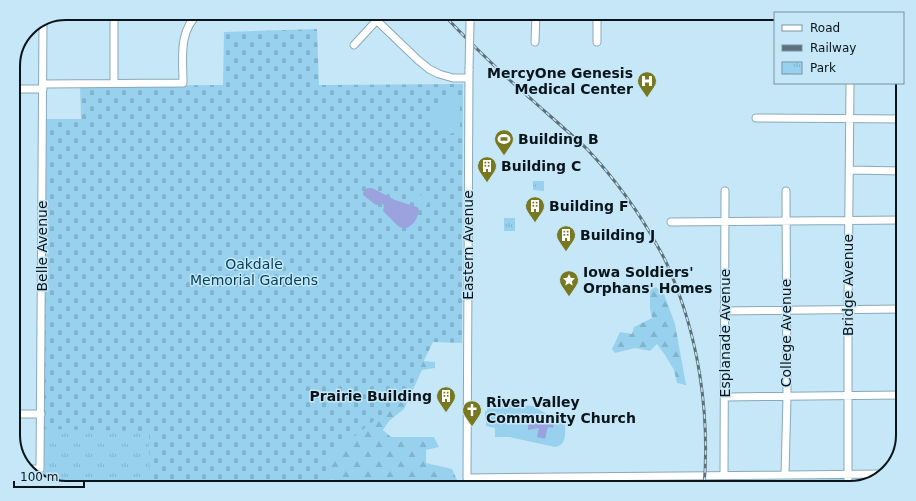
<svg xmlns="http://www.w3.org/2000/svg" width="916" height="501" font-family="'DejaVu Sans',sans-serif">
	<defs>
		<pattern id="forest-firs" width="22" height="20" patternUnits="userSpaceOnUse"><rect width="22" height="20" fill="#97d1ee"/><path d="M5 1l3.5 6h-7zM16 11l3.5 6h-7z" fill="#81b3cc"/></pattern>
		<pattern id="cemetery-stones" width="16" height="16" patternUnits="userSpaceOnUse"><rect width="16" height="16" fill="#97d1ee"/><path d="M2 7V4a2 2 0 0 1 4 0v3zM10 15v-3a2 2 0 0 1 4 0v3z" fill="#81b3cc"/></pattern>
		<pattern id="park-tufts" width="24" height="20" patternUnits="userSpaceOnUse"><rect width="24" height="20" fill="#97d1ee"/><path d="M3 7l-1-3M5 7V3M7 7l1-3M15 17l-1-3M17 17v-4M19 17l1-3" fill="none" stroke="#81b3cc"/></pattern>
	</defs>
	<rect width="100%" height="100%" fill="#c6e7f8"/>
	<!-- forest -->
	<path fill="url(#forest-firs)" d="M656,287L664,294L675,324L686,385L677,383L674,370L665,355L657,344L650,351L635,348L615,353L612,349L620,332L632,334L634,327L652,318L650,308V290Z
		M413,360L435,362V368L422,370L404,409L389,421L383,430L391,437H434L439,447L426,450V463L452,469L458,482L429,484L388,480L367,484L326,479L293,486H243L225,482L192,477L176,488H66L42,482L43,472L47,469Z"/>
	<!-- cemetery -->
	<path fill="url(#cemetery-stones)" d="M317,29L319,85L463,84L462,343L433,342L408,393L330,456V481L150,484L43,429L44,119H81L80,86L223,85L224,32Z"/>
	<!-- park -->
	<path fill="url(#park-tufts)" d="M533,181H544V191L533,190Z
		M504,218H515V231H504Z
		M43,429L149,431L150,484L330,481L455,483V488H66L45,482Z
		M845,479V488H709V481Z
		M698,482L697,488H476V484Z"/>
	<!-- garden -->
	<path fill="#97d1ee" d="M449,96L460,97V131L450,134H444L431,115L434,106Z
		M414,190L429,201L424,209L408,198Z
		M498,404L533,406L565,424C565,434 567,445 555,447L509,437H495V428L486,426V420H485V411H487V408H498Z"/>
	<!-- water -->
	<path fill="#9aa3dd" d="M368,188H372L395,200L417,207L419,209C418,219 413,226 404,229L398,226L383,211L384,207L383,204L376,205L363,195C363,191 365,189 368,188Z
		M533,415L541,419L554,423L553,428L548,427L545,439L537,437L539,428L528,430V426Z"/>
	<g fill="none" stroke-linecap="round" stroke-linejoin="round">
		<defs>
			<path id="minor" d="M369,13L418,60L429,69L439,74L453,78H469
				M114,19V83
				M470,23V13
				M535,42L536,13
				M597,42V13
				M354,45L377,20
				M469,69L467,478L883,474
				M43,84L183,83C183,58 178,31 199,13
				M13,89H43
				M756,118L903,119
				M849,170L903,171
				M671,222L903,220
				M724,311L903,309
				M725,397L903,395
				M13,414H41
				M28,469H40L43,23
				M724,475L725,191
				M785,475L787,397L786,191
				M848,488V310L850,83"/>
		</defs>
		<!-- minor casing -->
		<use href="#minor" stroke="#89a9b8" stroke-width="9"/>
		<!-- minor -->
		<use href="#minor" stroke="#fff" stroke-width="7"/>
		<defs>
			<path id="rail" d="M442,13C470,43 500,72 531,99C543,110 555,120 567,131C574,137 581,143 587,149C615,179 639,212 658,247C662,254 666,261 669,269C699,337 710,414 704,488"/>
		</defs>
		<!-- rail casing -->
		<use href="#rail" stroke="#5b707a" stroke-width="3"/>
		<!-- rail -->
		<use href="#rail" stroke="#c6e7f8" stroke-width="1.5" stroke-dasharray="4.5" stroke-linecap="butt"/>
		<defs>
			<path id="minor-bridge" d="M469,69L470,23"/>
		</defs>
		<!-- minor-bridge casing -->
		<use href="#minor-bridge" stroke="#89a9b8" stroke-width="9" stroke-linecap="butt"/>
		<!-- minor-bridge -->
		<use href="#minor-bridge" stroke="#fff" stroke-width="7"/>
	</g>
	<!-- icons -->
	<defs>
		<symbol id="hospital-pin" viewBox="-11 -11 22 30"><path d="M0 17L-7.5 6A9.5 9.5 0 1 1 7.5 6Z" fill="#787820" stroke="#c6e7f8"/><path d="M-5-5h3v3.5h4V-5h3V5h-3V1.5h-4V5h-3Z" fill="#fff"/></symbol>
		<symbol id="stadium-pin" viewBox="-11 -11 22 30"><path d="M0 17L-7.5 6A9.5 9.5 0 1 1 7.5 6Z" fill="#787820" stroke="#c6e7f8"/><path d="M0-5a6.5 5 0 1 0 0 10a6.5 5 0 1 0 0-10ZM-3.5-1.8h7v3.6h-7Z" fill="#fff"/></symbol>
		<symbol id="building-pin" viewBox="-11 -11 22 30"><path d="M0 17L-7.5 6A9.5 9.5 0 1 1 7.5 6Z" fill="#787820" stroke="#c6e7f8"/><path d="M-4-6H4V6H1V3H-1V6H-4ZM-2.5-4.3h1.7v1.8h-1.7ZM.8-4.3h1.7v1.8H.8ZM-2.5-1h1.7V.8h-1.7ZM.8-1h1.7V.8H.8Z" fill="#fff"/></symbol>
		<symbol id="sight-pin" viewBox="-11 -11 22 30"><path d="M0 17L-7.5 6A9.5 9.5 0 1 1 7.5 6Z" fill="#787820" stroke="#c6e7f8"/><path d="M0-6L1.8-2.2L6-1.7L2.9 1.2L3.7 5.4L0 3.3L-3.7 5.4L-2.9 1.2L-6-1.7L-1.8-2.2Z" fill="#fff"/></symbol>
		<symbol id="church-pin" viewBox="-11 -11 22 30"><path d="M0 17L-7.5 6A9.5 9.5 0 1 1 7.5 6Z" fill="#787820" stroke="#c6e7f8"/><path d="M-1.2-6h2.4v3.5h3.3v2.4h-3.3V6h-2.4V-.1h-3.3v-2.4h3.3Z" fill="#fff"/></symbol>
	</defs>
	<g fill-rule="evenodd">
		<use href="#hospital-pin" x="636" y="70" width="22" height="30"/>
		<use href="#stadium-pin" x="493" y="128" width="22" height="30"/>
		<use href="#building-pin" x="476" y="155" width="22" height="30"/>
		<use href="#building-pin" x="524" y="195" width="22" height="30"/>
		<use href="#building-pin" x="555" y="224" width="22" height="30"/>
		<use href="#sight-pin" x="558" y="269" width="22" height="30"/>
		<use href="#building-pin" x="435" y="385" width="22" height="30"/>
		<use href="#church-pin" x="461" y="399" width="22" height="30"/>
	</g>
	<g text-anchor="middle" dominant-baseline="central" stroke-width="3" stroke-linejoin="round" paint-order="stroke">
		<!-- poi labels -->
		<g font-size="14" font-weight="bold" fill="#09151a" stroke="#c6e7f8" text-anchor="start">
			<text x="633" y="73" text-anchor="end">MercyOne Genesis<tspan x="633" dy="16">Medical Center</tspan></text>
			<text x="518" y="139">Building B</text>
			<text x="501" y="166">Building C</text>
			<text x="549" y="206">Building F</text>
			<text x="580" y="235">Building J</text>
			<text x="583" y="272">Iowa Soldiers'<tspan x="583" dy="16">Orphans' Homes</tspan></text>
			<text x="432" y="396" text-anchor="end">Prairie Building</text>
			<text x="486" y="402">River Valley<tspan x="486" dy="16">Community Church</tspan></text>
		</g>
		<!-- street labels -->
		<g font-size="14" fill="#09151a" stroke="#c6e7f8">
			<text transform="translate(468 245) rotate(-90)">Eastern Avenue</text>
			<text transform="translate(42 246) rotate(-90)">Belle Avenue</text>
			<text transform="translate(848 285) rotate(-90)">Bridge Avenue</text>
			<text transform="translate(725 333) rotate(-90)">Esplanade Avenue</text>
			<text transform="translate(786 333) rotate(-90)">College Avenue</text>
		</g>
		<!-- park labels -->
		<g font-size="14" fill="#003f56" stroke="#c6e7f8">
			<text x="254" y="264">Oakdale<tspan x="254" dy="16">Memorial Gardens</tspan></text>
		</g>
	</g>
	<!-- crop -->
	<path d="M0 0H916V501H0ZM66 20H850A46 46 0 0 1 896 66V435A46 46 0 0 1 850 481H66A46 46 0 0 1 20 435V66A46 46 0 0 1 66 20Z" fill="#c6e7f8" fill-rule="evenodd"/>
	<path fill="none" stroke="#09151a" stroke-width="2" d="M66 20H850A46 46 0 0 1 896 66V435A46 46 0 0 1 850 481H66A46 46 0 0 1 20 435V66A46 46 0 0 1 66 20Z"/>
	<!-- legend -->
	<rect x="774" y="12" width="130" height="72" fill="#c6e7f8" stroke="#7a939f"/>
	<rect x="782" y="25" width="20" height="6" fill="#ffffff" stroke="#7a939f"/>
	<text x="810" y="32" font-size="12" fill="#09151a">Road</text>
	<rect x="782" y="45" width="20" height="6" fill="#5b707a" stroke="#7a939f"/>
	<text x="810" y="52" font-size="12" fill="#09151a">Railway</text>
	<rect x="782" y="62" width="20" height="12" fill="url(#park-tufts)" stroke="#7a939f"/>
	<text x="810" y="72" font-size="12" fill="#09151a">Park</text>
	<!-- scale -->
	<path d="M14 481v6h70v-6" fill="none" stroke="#09151a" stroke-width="2"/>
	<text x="20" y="481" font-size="12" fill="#09151a" stroke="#c6e7f8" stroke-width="3" paint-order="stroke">100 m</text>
</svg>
